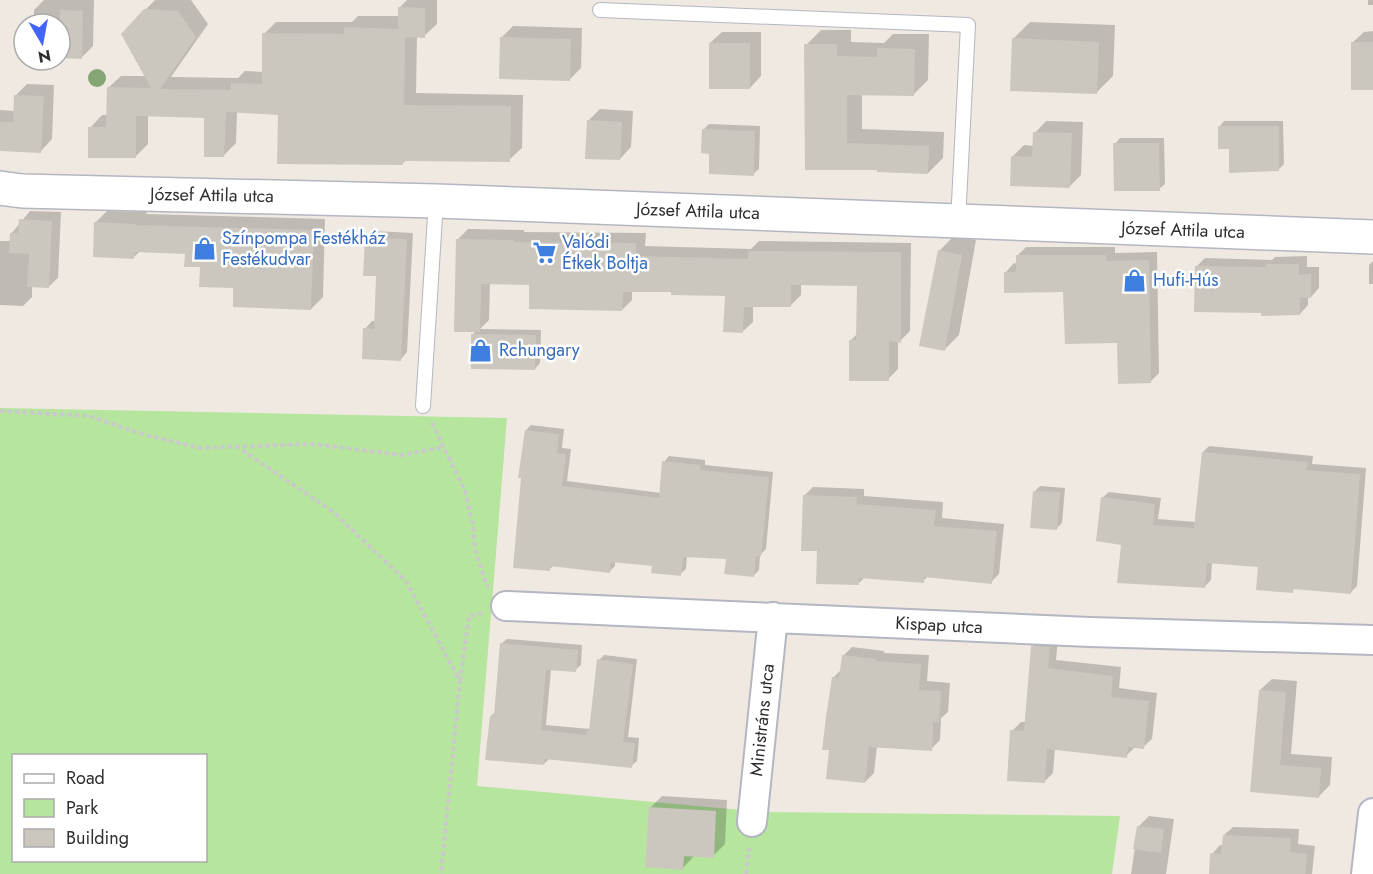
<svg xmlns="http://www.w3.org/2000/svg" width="1373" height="874" font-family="Jost,sans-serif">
	<rect width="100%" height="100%" fill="#efe9e1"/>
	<!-- green -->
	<path fill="#b6e59e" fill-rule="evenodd" d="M0,408L507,418L477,786L763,812L1120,816L1112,874H0ZM14,756H206V860H14Z"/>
	<!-- shadow -->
	<path fill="#0003" d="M44,0H94L93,46L81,58L60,57V24H34V10Z
		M155,0H191L208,24L171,77L238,78L245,71L264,72V34L276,22H352L358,16H400V7L407,0H437V24L424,36H417L416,93L523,95L522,148L509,160L407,159L402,164L279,114L237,111L236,143L224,155L206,117L148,115V144L135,157L90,128L102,115H108V88L121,76H146L145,10Z
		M1368,0H1373V5H1368Z
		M1030,22L1115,25L1113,76L1096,93L1013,39Z
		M513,26L582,28L581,68L569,80L502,37Z
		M821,30H851V42L884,43L893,34H929L928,80L913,95L862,94V129L944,132L943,158L928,173L879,168H806V45Z
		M1373,31V89L1352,43L1364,32Z
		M722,32H761V76L750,88L710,43Z
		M27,84L54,85L52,139L41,151L0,149V110L15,111V96Z
		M600,109L633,111L631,147L620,159L588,121Z
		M1046,121L1083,122L1081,175L1070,186L1012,157L1024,145L1034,146L1035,133Z
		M1224,121H1283L1284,164L1278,170L1231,148L1219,127Z
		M709,124L760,126L759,169L753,174L711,152L703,130Z
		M1120,138H1164L1165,184L1159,189L1115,144Z
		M30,211L61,212L58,278L48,287L32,286V297L23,306L0,305V241H11V234Z
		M107,211L147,212L146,214L325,219L323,297L311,309L235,287L201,266L186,253L140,251L134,257L95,223Z
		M468,229L524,230V232L646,233L645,246L751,249L759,241L911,243L910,331L900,341H898V369L888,379L851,340L858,333L859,284L801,283V295L790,306L753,305V322L742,332L727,294L673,290H632V300L622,310L531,283H490L489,320L480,329L541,330L540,363L535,369L473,334L477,330L458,239Z
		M374,231L413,233L407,352L400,360L365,329L372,321H376L378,275L367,238Z
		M954,236L976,240L959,335L944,350L939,251Z
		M1026,247H1115V253L1157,252L1159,373L1150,382L1119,341L1065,291L1006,272L1014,263L1018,264L1017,256Z
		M1307,256V267H1319V288L1311,297H1308V305L1300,314L1263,312L1197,266L1205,258L1272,260L1275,257Z
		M1373,261V284H1369V265Z
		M531,425L564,429L562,448L571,449L567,481L661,493L664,462L669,456L705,460V465L773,472L766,549L760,555L759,570L753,576L728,557L687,556L686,569L680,574L653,565L615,561V566L609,572L554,565L549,570L526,430Z
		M1209,446L1313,456L1312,464L1366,468L1357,586L1351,592L1296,588L1292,591L1260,565L1212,561L1211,580L1204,587L1122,543L1102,498L1109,492L1161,498L1158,519L1196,522L1203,452Z
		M1040,486L1065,488L1062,523L1057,528L1034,492Z
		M813,487L864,489V496L943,502L942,518L1004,524L999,574L991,582L928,576L923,581L865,577L858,584L818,550L805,495Z
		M1041,638H1058L1056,660L1121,667L1119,688L1157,693L1152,739L1143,747L1136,746L1126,756L1055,748L1053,773L1044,782L1012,731L1021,722H1026L1032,647Z
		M507,639L582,645L581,665L575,670L551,669L546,725L590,729L599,660L604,655L637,659L628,737L639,738L637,761L631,766L550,758L544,764L491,716L496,711L501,644Z
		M852,647L884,651V653L929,655L927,681L950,683L948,712L941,718L940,740L931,749L877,746L874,773L865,782L833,678L842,669L843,656Z
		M1272,679L1297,681L1291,754L1332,757L1330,785L1319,796L1252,791L1260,690Z
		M662,796L727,800L725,844L713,856H694L683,868L650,808Z
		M1149,816L1174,819L1166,874H1131L1138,827Z
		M1233,827L1299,829L1298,844L1315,846L1312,874H1210L1212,854L1220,845L1223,846L1224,835Z"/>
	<!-- building -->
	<path fill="#cbc7bf" d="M398,7L425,8V38L405,37L404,105L511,106L510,162L403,161V165L277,164L278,115L226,112L224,157H204V118L136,116V158H88V127H106L107,87L151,88L121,34L144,9L178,11L196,37L160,89L231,90V83L262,84V33L344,34V27L398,29Z
		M60,10L83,11L82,59L60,58Z
		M500,37L571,39L570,81L499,79Z
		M1012,38L1099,42L1097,94L1010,91Z
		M1351,42H1373V90H1351Z
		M709,43H750V89H709Z
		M804,44H837V56L877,57V48L915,49L914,96L847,95V143L929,146L928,174L877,172V170H805Z
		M14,95L44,96L41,153L0,151V122H13Z
		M587,120L622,122L620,160L585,159Z
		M1218,126H1279V171L1229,173V149H1218Z
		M702,129L755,131L754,176L709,174V154L701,153Z
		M1033,132L1072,133L1070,188L1010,186L1011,156L1032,157Z
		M1113,143H1159L1160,191H1114Z
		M19,219L52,221L49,288L27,287L29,254L9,253L10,233H18Z
		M94,222L135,224V225L314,230L311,310L233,307V288L199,287L200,267H184L185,254L135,252L134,259L93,257Z
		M365,237L407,239L401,361L362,359L363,328L374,329L376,276H363Z
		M456,239L514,240V242L636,243V256L748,259V251L901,252V343L889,341V381H849V340H856L857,286L791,285V307H744L743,333L723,332L725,296L671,295V292H623L622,311L529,309V285L481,284L480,332H454Z
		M938,250L962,255L945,351L919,346Z
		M1016,255H1106L1107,261L1149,260L1151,383L1118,384L1117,343L1065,344L1063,292L1004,293V272H1016Z
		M1266,264H1299V275L1311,274V298H1300V315L1261,316V313L1194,312L1195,266L1266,267Z
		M471,334L536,335L535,370L471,369Z
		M525,430L559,434L557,453L566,454L562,486L659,498L662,461L700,465V470L769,477L761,556L756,557L754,577L724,574L726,559L683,557L681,576L651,573L652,566L611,562L610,573L550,566V571L513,568L521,478H518Z
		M1202,452L1308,462L1306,470L1360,474L1351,594L1293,589V593L1256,590L1258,567L1207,563L1205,588L1117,583L1121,545L1096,541L1101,497L1155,504L1153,525L1194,528Z
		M1033,491L1060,492L1057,530L1030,528Z
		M803,495L857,497L856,504L936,510L934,526L997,531L992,584L924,577V583L859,578V585L816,584L817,551H801Z
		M500,643L578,650L576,672L546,670L541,730L586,735L587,730L589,731L597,659L633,664L623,742L635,743L632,768L545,759L544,765L485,760L490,716H494Z
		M1031,646L1050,647L1048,668L1113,676L1111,697L1149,701L1144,749L1128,747L1127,758L1047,749L1045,783L1007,781L1010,730L1024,731Z
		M842,655L876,659V661L921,664L919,690L941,691L939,723L933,722L932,751L869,747L865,783L826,779L829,750H822L826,717L832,677L839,678Z
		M1259,690L1286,692L1280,765L1321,768L1319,798L1250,792Z
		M649,807L716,811L714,858L684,856L683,870L645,867Z
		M1137,826L1164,829L1161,853L1133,849Z
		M1223,835L1291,838L1290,852L1307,854L1305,874H1209L1210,853L1221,854Z"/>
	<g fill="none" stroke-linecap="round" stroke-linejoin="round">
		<defs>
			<path id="service" d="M600,10L968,25L958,222
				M423,406L436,201"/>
			<path id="minor" d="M506,606L1090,632L1373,640
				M752,822L773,617
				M1366,874L1373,813"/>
			<path id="secondary" d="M0,188L22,191L436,201L1373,237"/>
		</defs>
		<!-- service casing -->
		<use href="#service" stroke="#b4b7c1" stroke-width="16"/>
		<!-- minor casing -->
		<use href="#minor" stroke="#b4b7c1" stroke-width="32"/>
		<!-- secondary casing -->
		<use href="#secondary" stroke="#b4b7c1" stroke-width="36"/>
		<!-- path -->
		<path stroke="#c9c9c9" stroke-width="4" stroke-dasharray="4.5 3" stroke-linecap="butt" d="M0,411L89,416L142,434L200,448L312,444L402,455L444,447
			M432,423L465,491L473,526L475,549L486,584L489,587
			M236,446L332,511L406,581L460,681L441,874
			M460,681L469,616L482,613
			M746,874L749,848"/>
		<!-- service -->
		<use href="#service" stroke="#fff" stroke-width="14"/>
		<!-- minor -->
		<use href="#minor" stroke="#fff" stroke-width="28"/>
		<!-- secondary -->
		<use href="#secondary" stroke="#fff" stroke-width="33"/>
	</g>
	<!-- trees -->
	<circle fill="#84a574" cx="97" cy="78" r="9"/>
	<!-- icons -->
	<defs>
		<symbol id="shop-bare" viewBox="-9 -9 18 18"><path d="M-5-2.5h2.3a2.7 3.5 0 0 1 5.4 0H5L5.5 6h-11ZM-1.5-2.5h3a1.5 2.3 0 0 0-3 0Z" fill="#3f7fe0" stroke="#fff" stroke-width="2.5" paint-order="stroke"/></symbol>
		<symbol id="supermarket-bare" viewBox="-9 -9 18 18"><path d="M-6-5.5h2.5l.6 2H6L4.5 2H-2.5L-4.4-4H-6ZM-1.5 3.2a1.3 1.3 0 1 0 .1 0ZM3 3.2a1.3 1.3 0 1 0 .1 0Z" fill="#3f7fe0" stroke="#fff" stroke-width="2.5" paint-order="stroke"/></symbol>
	</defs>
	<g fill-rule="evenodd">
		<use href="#shop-bare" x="188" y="232" width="33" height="33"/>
		<use href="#supermarket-bare" x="528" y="236" width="33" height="33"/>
		<use href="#shop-bare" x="1118" y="264" width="33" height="33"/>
		<use href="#shop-bare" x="464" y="334" width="33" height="33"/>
	</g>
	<g text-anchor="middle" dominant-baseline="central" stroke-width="5" stroke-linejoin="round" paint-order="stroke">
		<!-- street labels -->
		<g font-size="18" fill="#2e2e2e" stroke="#fff">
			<text transform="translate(212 195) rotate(1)">József Attila utca</text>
			<text transform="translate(698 211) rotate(2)">József Attila utca</text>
			<text transform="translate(1183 230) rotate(2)">József Attila utca</text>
			<text transform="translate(939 625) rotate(3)">Kispap utca</text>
			<text transform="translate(762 720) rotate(-84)">Ministráns utca</text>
		</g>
		<!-- shop labels -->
		<g font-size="18" fill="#366cbe" stroke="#fff" text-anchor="start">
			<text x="222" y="238">Színpompa Festékház<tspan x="222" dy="21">Festékudvar</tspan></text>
			<text x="562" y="242">Valódi<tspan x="562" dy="21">Étkek Boltja</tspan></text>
			<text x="1153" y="280">Hufi-Hús</text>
			<text x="499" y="350">Rchungary</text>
		</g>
	</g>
	<!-- legend -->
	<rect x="12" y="754" width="195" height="108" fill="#ffffff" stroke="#ababab" stroke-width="1.5"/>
	<rect x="24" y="774" width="30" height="9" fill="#ffffff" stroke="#ababab" stroke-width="1.5"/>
	<text x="66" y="784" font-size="18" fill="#2e2e2e">Road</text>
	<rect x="24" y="799" width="30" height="18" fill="#b6e59e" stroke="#ababab" stroke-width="1.5"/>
	<text x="66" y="814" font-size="18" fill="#2e2e2e">Park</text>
	<rect x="24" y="829" width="30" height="18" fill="#cbc7bf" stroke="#ababab" stroke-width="1.5"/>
	<text x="66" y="844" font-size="18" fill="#2e2e2e">Building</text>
	<!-- north arrow -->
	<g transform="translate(42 42) rotate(170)"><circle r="28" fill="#ffffff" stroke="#ababab" stroke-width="1.5"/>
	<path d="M0-4.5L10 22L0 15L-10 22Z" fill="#4264fb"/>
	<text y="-9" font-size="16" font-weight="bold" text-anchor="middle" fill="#2e2e2e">N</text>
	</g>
</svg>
